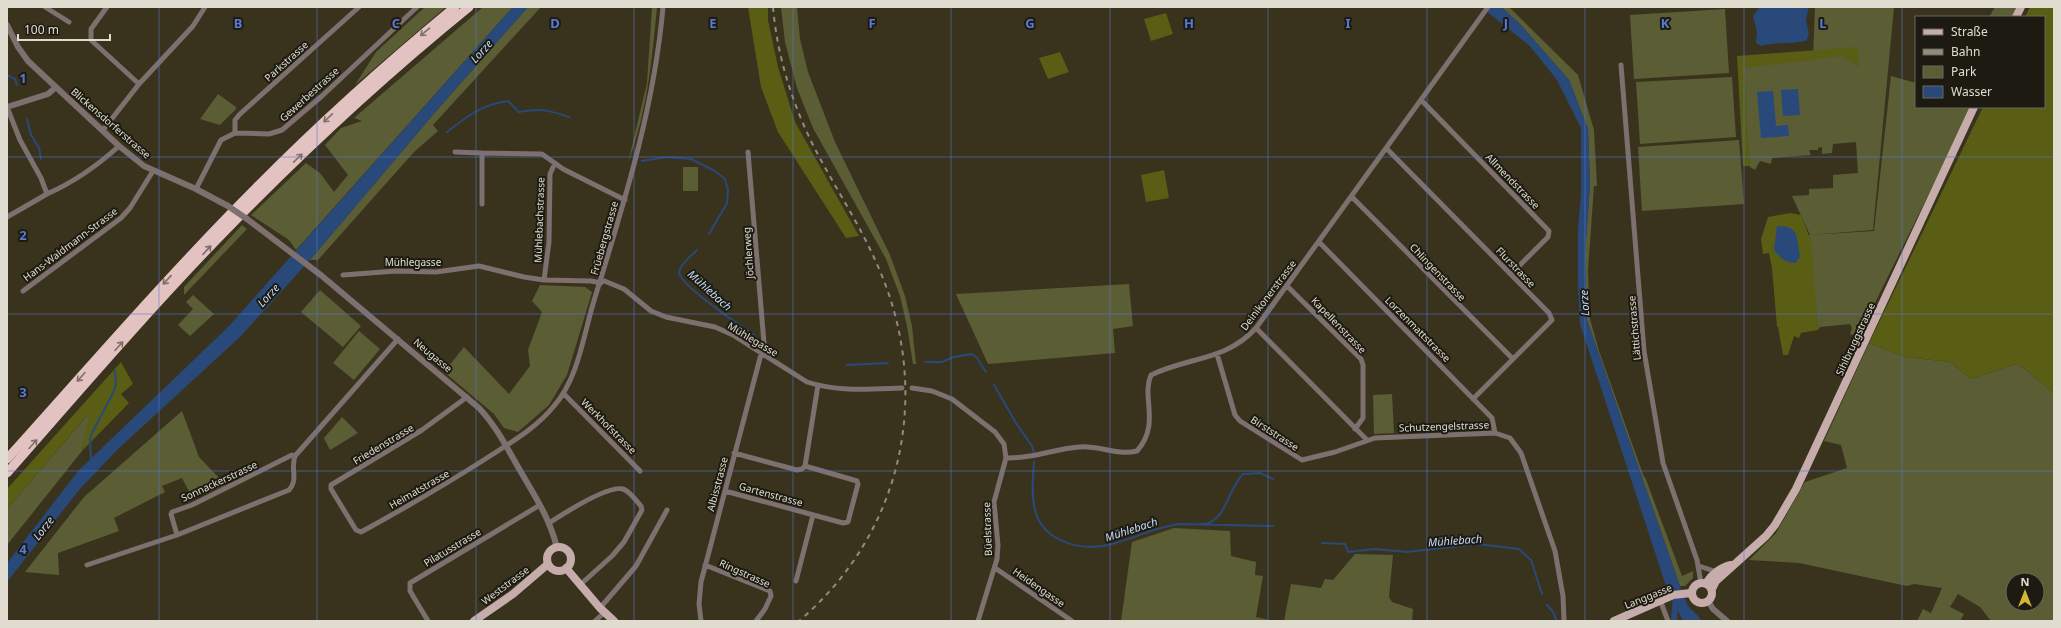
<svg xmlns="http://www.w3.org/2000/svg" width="2061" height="628" font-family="'Noto Sans',sans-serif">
	<rect width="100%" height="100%" fill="#39331d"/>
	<!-- green -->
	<path fill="#5b5d35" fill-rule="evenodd" d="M425,7H446L355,85L376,52Z
		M483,7H513L296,250L289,240L251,215L306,163L320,173L334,192L348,175L325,145L341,128L362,121L354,118Z
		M528,7H541L433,125L438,131L414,152L318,260H310L437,110Z
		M652,7H657C652,61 647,112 628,163L647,83Z
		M781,7H797L800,39L808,72L835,142L890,255L905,296L912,326L916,364H913L907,326L900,296L886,259L813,128L797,88L785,42Z
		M1501,7H1509L1578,75L1594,130L1597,186H1594L1588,271L1590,319L1599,351L1644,477H1645L1682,576L1693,571V578L1685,586H1680L1587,320L1585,253L1590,185L1588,129L1569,80L1518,22Z
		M1815,7H1894L1873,230L1810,235L1792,196L1809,195V189L1833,188V175L1858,173L1856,142L1833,144L1832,153L1822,154V147L1818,148V150H1809L1811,155L1772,158L1771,164L1760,161L1755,170L1750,167L1740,63L1813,58Z
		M1995,7H2018L2013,17H1989Z
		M1725,9L1729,73L1634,79L1630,15Z
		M1891,76L1916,83V107H1972L1858,337L1850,334L1852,328L1850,324L1820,327L1818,330L1809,235L1874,231Z
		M1732,77L1736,137L1640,144L1636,82Z
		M218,94L236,107V109L220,125L200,119Z
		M1739,140L1744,204L1642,211L1638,147Z
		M683,167H698V191H683Z
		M242,225L247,229L184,295V287Z
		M1129,284L1133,326L1113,329L1115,353L988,364L956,294Z
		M540,285L585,287L592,292L567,375L549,405L518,432L504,428L494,414L444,372L464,347L509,394L530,366L528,350L542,312L532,301Z
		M320,290L361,326L343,347L301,312Z
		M193,295L214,314L190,336L178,325L193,309L186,302Z
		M359,331L380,349L354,380L333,363Z
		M1869,343L1906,357L1950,362L1971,379L2016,364L2025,369L2054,393V621H1991L1980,607L1958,594L1950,607L1964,614L1960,621H1917L1923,609L1931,613L1942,588L1914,584L1907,586L1799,563L1749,560L1776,533L1805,482L1847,468L1841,445L1824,441ZM2013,580H2037V604H2013Z
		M1392,394L1394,433L1374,434L1373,395Z
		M91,411L82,451L7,545V509Z
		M182,411L199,457L226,485L193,499L182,478L162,486L165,492L114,518L119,531L58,553L59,575L25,572L84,497Z
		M342,417L358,433L330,450L324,438Z
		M1174,528L1230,531L1231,556L1256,562L1255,575L1263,576L1256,617L1274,621H1121L1132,542Z
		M1355,554L1393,555L1389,597L1392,602L1413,609L1412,621H1284L1291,584L1321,588L1325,579L1333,580Z"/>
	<!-- forest -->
	<path fill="#5a5d14" d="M748,7H768V20L778,67L795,122L859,236L846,238L778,132L761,87Z
		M2030,7H2054V393L2025,369L2016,364L1971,379L1950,362L1906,357L1869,343L1983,107H2044V17H2025Z
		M1166,13L1173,34L1151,41L1144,19Z
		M1857,47L1859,68L1843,56L1744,68L1750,166H1743L1737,56Z
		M1060,52L1069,72L1048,79L1039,58Z
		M1164,170L1169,198L1146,202L1141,175Z
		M1790,213L1801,215L1811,241L1818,330L1801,333L1799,338L1794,336L1788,355H1783L1778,327H1777L1772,268L1769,253L1763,254L1761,239L1768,217Z
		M121,362L133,384L121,394L129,403L82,451L90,412L7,509V489Z"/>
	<!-- water -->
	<path fill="#28497a" d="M513,7H528L437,110L310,260L240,337L117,450L79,490L7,582V563L79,470L229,326Z
		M1481,7H1501L1518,22L1569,80L1588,129L1590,185L1585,253L1587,320L1680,586L1688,606L1699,617L1701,621H1683L1667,589L1580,324L1578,284V228L1581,196V128L1557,80L1529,45Z
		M1760,7H1809L1806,19L1809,35L1806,41C1791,44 1776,42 1761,46L1756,43L1757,32L1753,16Z
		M1798,89L1800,115L1783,116L1781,90Z
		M1773,91L1776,126L1788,125L1789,136L1761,138L1757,92Z
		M1777,226C1800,226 1796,237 1800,256L1796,263C1784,263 1781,258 1774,250Z"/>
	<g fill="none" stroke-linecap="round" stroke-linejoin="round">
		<!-- stream -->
		<path stroke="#28497a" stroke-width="2" d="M7,75L15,79L17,85
			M27,119L31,135L39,148L41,159
			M447,132C466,117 483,104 508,101L519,112C541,108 548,110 569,117
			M642,161L667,157L691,159L715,171L725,179L728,190L727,203L709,234
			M697,250C692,255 680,264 679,272C679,285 741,326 754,335
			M925,362H942L954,357L972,354L977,358L986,372
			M847,365L888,363
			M994,385L1016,423L1032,446L1034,453
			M91,460L90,440L92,433L114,391L116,384L115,371
			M1034,462C1033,477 1031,495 1035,510C1043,543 1084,552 1112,544C1135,538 1156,527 1179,524L1273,526
			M1200,524C1203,524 1207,524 1209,523C1228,514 1228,489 1243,474L1260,473L1273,479
			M1322,543L1345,544L1348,552L1374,549L1407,552L1477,544L1519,549L1531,560L1542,594
			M1547,605L1553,612L1557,621"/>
		<!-- canal -->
		<path stroke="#28497a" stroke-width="6" d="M1675,621L1674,619L1676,597"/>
		<!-- minor -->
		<path stroke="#7d706f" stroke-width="5" d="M45,7L69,22
			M107,7L91,29V40L139,84
			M1621,65L1644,351L1663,463L1697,560L1701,583
			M1422,101L1549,231L1548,237L1511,274
			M103,130L139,84L193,26L205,7
			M235,133V120L240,114L359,7
			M1387,149L1549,313L1552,320L1473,399
			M455,152L482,153
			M196,189L221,140L235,133L269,134L282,130L322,96L417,7
			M47,194C74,182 97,166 119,146
			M1352,197L1513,359
			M482,204V153L542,154L563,169L625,200
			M7,217L47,194L41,178L20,140L7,107
			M1319,242L1492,418L1495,433
			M343,275L396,271L436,272L479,266L524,277L544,280L591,281L601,283
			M544,280L549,242L550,174L555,163
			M602,280L624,289L651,311L666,317L715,327L733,335L807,382C837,392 871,389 902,388
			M1287,286L1361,359L1363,365V418L1355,429
			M23,291L121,218L130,208L153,171
			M1256,328L1367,440
			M1217,354L1235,415L1240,421L1302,460L1335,452L1375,438L1495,433L1510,438L1521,453L1555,551L1563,596L1564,621
			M912,388L932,391L952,399L995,432L1004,444L1006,458L994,502L998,545L997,559L978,621
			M564,394L640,471
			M467,397L422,430L331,485V489L356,530L361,532C405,508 448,483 490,456C513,441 536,428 554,406C578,378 583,338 593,304C623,206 654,110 663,7
			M1006,458C1032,459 1053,449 1079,447C1099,445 1117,456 1137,451C1161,424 1141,397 1151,375C1188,357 1226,361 1256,328L1488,7
			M805,466L818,385
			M725,491L843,523L848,522L849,518L858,484L857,481L805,466L802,469L797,470L734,453
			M549,523C563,514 607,485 623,489C630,491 636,501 641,506L642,510L624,542L612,556L581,584
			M177,535L171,514L172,512L192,505L292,455L295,456
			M87,565L177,535L289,490C299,479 290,470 295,456L398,339
			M705,565L770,591L771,596L765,609L756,621
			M1699,566L1717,572
			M995,568L1072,621
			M796,581L813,515
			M1660,600L1668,621
			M600,608L636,566L667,510
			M428,621L410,591V583L540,505
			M595,621L604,613
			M701,621L699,604L701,582L764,343L748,152"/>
		<!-- tertiary -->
		<path stroke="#7d706f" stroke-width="6" d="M7,25L18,47L28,61L119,146L144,166L196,189L228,206
			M7,107L48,94L56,87
			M247,219L322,276L479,408C496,426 506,446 518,467C533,493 550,518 557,548
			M1708,601L1713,609L1727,621"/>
		<!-- primary -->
		<path stroke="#c6acab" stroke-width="8" d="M2016,17L2021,7
			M547 559a12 12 0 1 1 24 0a12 12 0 1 1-24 0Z
			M566,568L600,608L614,621
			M1692 593a10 10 0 1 1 20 0a10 10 0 1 1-20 0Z
			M1706,583C1711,575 1721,567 1731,565
			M1712,589L1716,581L1766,536L1775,525L1796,489L1974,107
			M474,621L513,594L548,564
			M1614,621L1673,595L1691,593"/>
		<!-- motorway -->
		<path stroke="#e3c3c2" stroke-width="9" d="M7,459C89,368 169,275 256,188C319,124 386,64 455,7
			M7,473C79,391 150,308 226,230C303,151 384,76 469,7"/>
		<!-- rail -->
		<path stroke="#918c7b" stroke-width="2" stroke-dasharray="5 5" stroke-linecap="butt" d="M773,7C777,54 791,100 812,143C832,183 858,221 876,262C934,388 905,531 799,621"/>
		<!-- tertiary-bridge -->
		<path stroke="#7d706f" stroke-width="6" d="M228,206L247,219"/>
	</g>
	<!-- one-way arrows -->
	<defs><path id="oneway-shaft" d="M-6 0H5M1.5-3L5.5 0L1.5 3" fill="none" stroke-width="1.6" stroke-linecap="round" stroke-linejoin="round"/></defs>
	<g stroke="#806f6a">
		<use href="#oneway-shaft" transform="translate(425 32) rotate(140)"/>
		<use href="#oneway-shaft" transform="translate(328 118) rotate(137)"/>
		<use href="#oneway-shaft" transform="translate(298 158) rotate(-44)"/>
		<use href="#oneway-shaft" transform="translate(207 250) rotate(-47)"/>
		<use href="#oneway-shaft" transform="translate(167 280) rotate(133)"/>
		<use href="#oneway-shaft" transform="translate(119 346) rotate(-48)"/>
		<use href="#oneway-shaft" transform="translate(81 377) rotate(132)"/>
		<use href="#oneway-shaft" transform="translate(33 444) rotate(-48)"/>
	</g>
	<!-- grid -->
	<path fill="none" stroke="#5879d5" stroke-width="1" stroke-opacity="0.55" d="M159,7V621M317,7V621M476,7V621M634,7V621M793,7V621M951,7V621M1110,7V621M1268,7V621M1427,7V621M1585,7V621M1744,7V621M1902,7V621M7,157H2054M7,314H2054M7,471H2054"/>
	<g text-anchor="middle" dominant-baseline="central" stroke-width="4" stroke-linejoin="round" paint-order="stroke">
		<!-- street labels -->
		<g font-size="10" fill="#e0dccf" stroke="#1d1b11">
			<text transform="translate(286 61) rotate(-42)">Parkstrasse</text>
			<text transform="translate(309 94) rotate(-42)">Gewerbestrasse</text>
			<text transform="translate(111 123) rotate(41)">Blickensdorferstrasse</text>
			<text transform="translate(1513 181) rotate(46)">Allmendstrasse</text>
			<text transform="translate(539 220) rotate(-88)">Mühlebachstrasse</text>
			<text transform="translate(604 238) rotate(-74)">Früebergstrasse</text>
			<text transform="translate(70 244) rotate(-37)">Hans-Waldmann-Strasse</text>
			<text transform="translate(748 253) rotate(-94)">Jöchlerweg</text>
			<text x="413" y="262">Mühlegasse</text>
			<text transform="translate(1516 267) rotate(46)">Flurstrasse</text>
			<text transform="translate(1438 272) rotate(46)">Chlingenstrasse</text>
			<text transform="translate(1268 295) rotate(-53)">Deinikonerstrasse</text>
			<text transform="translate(1339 325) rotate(46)">Kapellenstrasse</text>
			<text transform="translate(1634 328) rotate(-95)">Lättichstrasse</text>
			<text transform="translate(1418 329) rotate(45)">Lorzenmattstrasse</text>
			<text transform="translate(753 339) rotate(31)">Mühlegasse</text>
			<text transform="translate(1855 339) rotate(-65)">Sihlbruggstrasse</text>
			<text transform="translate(433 355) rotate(40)">Neugasse</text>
			<text transform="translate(609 426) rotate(45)">Werkhofstrasse</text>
			<text transform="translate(1444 426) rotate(-2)">Schutzengelstrasse</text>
			<text transform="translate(1275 433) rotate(33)">Birststrasse</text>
			<text transform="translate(383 444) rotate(-31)">Friedenstrasse</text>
			<text transform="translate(219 481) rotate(-25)">Sonnackerstrasse</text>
			<text transform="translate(717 484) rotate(-75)">Albisstrasse</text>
			<text transform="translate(419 489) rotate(-30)">Heimatstrasse</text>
			<text transform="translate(771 494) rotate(15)">Gartenstrasse</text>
			<text transform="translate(987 529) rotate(-92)">Büelstrasse</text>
			<text transform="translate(452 547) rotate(-31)">Pilatusstrasse</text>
			<text transform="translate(745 573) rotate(24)">Ringstrasse</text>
			<text transform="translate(505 585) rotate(-37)">Weststrasse</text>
			<text transform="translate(1039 587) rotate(35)">Heidengasse</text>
			<text transform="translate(1648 596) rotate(-22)">Langgasse</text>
		</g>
		<!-- water labels -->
		<g font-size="11" font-style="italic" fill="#c7dcfb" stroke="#1d1b11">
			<text transform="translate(481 51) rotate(-48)">Lorze</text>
			<text transform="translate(710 290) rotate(42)">Mühlebach</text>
			<text transform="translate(268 295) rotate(-48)">Lorze</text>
			<text transform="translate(1584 303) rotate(-93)">Lorze</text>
			<text transform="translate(43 528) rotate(-52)">Lorze</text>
			<text transform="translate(1131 529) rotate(-18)">Mühlebach</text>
			<text transform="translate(1455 540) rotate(-4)">Mühlebach</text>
		</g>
	</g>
	<g font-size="13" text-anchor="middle" font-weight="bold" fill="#5879d5" stroke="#1d1b11" stroke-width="4" stroke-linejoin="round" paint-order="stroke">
		<text x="238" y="28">B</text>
		<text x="396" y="28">C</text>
		<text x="555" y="28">D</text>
		<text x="713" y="28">E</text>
		<text x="872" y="28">F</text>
		<text x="1030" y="28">G</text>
		<text x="1189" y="28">H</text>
		<text x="1348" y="28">I</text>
		<text x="1506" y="28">J</text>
		<text x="1665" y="28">K</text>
		<text x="1823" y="28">L</text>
		<text x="23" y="83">1</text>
		<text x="23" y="240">2</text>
		<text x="23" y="397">3</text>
		<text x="23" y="554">4</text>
	</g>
	<!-- border -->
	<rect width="2061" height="628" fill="none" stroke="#e0dccf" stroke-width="16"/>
	<!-- legend -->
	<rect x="1915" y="16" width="130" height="92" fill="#1d1b11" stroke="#6b685d"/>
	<rect x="1923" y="29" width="20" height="6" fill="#c6acab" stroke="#6b685d"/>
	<text x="1951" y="36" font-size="12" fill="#e0dccf">Straße</text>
	<rect x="1923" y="49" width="20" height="6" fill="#918c7b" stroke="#6b685d"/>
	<text x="1951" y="56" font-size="12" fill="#e0dccf">Bahn</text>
	<rect x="1923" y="66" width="20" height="12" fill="#5b5d35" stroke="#6b685d"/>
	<text x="1951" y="76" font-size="12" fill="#e0dccf">Park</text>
	<rect x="1923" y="86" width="20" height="12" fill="#28497a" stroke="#6b685d"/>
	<text x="1951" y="96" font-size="12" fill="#e0dccf">Wasser</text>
	<!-- north arrow -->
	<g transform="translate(2025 592)"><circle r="19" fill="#1d1b11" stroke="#6b685d"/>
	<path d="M0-3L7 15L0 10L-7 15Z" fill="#d3b635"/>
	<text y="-6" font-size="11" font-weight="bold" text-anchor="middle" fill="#e0dccf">N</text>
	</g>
	<!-- scale -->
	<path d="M18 34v6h92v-6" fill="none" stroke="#e0dccf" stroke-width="2"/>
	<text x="24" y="34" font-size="12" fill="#e0dccf" stroke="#1d1b11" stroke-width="3" paint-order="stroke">100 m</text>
</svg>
